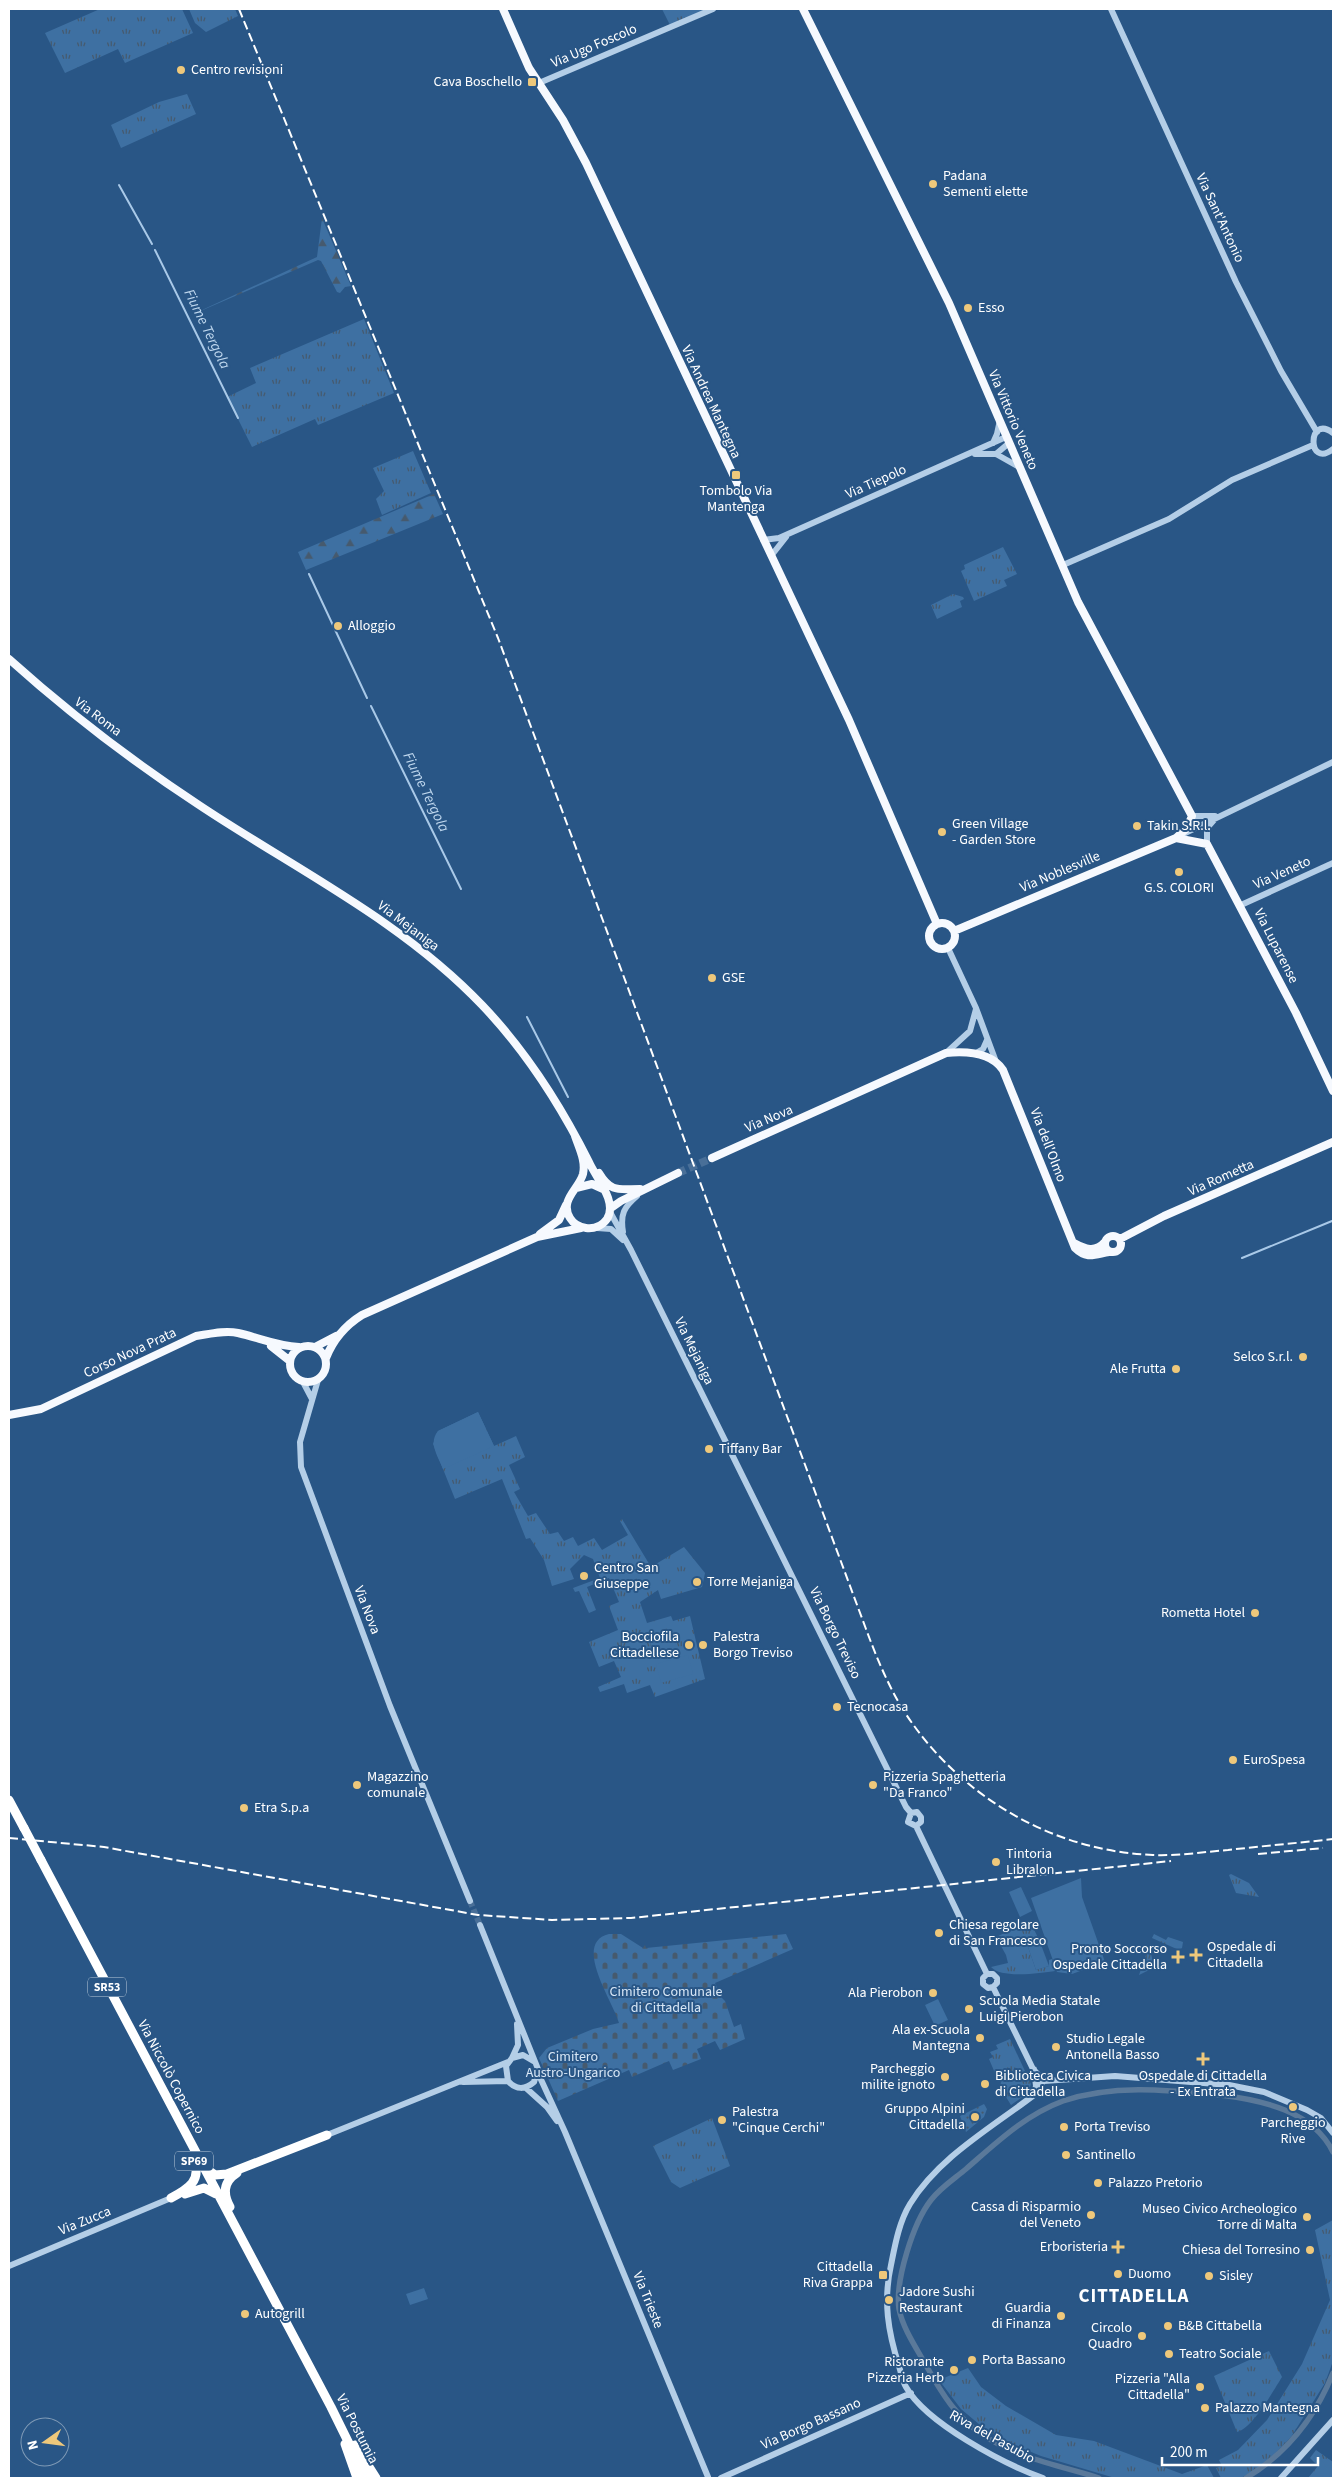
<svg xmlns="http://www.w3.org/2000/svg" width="1342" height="2487" font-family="'Source Sans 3',sans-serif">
	<defs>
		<pattern id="grass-tufts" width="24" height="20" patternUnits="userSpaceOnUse" patternTransform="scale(1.25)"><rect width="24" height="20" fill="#3e70a2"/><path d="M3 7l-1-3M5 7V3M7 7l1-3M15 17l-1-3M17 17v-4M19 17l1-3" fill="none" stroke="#465a6e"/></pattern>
		<pattern id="forest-firs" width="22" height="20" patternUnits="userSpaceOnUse" patternTransform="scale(1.25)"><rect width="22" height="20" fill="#3e70a2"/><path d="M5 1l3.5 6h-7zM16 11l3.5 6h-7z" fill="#465a6e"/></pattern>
		<pattern id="cemetery-stones" width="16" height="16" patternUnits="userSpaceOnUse" patternTransform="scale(1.25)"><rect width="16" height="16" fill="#3e70a2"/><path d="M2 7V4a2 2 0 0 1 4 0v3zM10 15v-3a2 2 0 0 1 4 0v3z" fill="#465a6e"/></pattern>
		<pattern id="garden-dots" width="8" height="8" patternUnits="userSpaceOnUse" patternTransform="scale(1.25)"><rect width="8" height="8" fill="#3e70a2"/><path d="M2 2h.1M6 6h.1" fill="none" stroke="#465a6e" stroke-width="1.8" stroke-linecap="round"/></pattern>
	</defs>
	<rect width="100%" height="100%" fill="#295686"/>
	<!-- grass -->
	<path fill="url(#grass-tufts)" d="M100,9H182L193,33L125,63L118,49L65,73L45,33Z
		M189,9H235L238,16L206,32L195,23Z
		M662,9H707L670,25Z
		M187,94L196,114L121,148L111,125L159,102Z
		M364,319L394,393L318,425L315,419L252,447L227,397L256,383L250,368Z
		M413,451L431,493L382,515L376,499L384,491L373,468Z
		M1003,547L1017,574L1004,580L1007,586L974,601L961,571L965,569L964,565Z
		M953,594L963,597L964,599L960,601L962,607L937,619L931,605Z
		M478,1412L494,1446L516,1436L525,1457L509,1465L520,1489L514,1492L528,1516L536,1513L550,1534L558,1532L564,1541L573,1537L578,1546L594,1538L602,1550L628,1535L620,1521L622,1519L651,1567L684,1547L705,1573L702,1587L661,1599L658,1590L640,1602L647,1623L671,1616L673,1621L690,1616L705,1679L655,1697L650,1685L627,1693L624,1684L600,1692L598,1687L621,1677L614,1661L599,1667L589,1642L618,1630L609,1606L619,1602L609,1578L587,1587L596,1610L589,1613L579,1591L575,1592L573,1588L600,1578L593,1559L584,1555L570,1569L574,1579L552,1586L544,1560L530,1538L526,1539L502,1479L455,1499L433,1444L438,1431Z
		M1231,1874L1249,1883L1259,1897L1236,1893L1229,1875Z
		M1030,1921L1040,1942L1028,1947L1036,1970L1049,1966V1960L1052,1959L1055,1971C1040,1973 1002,1979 991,1967L1008,1963L1006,1955L996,1937Z
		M1154,1934L1166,1940L1168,1937L1183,1942L1182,1948L1179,1950L1152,1938Z
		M1147,1952L1151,1954L1155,1969L1150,1967L1149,1970L1139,1975Z
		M1010,2039L1031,2084L1028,2093L1011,2105L999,2086L1001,2083L997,2072L995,2073L989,2059L993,2057L990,2052L998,2049L996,2045Z
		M712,2118L730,2166L680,2188L671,2182L653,2146Z
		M1333,2220V2361L1325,2383L1291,2437L1265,2464L1241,2478H1221L1216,2468L1222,2466L1219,2460L1238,2450L1267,2420L1302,2364L1330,2300L1315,2230Z
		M1269,2351L1282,2377C1273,2391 1253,2428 1237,2432L1214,2376Z
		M968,2368L981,2387L1006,2406L1056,2435L1094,2441L1182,2474L1207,2465L1214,2478H1115L1041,2456L1009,2443L986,2430L961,2409L939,2380Z
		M1316,2450L1333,2462V2478H1308L1318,2466L1310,2458Z"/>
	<!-- forest -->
	<path fill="url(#forest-firs)" d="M322,218L351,286L345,287L340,293L337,292L321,261L318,260L189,316L317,257Z
		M434,494L443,514L306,570L298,552Z"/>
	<!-- cemetery -->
	<path fill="url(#cemetery-stones)" d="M609,1934H621L643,1948L645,1945L646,1948L786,1934L793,1949L715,1983L722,1998L725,2001L734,2027L741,2024L745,2039L720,2050L715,2041L697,2049L701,2059L673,2070L669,2061L632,2077L629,2070L558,2101L539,2058L547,2048L593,2029L619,2023C613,2001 572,1943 609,1934Z"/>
	<!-- garden -->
	<path fill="url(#garden-dots)" d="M984,2104L987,2109L984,2117L966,2132L960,2116Z"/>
	<!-- pitch -->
	<path fill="#3e70a2" d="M478,1412L494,1446L443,1469C438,1456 428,1443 438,1431Z
		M673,1634L676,1645L653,1652L650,1641Z
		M688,1655L693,1674L661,1683L656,1664Z
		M1081,1878L1082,1897L1105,1962L1072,1974L1057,1972L1031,1898Z
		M1021,1887L1032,1911L1020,1917L1009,1892Z
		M1040,1942L1049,1966L1036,1970L1028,1947Z
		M938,1999L948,2020L935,2026L925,2005Z
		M424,2288L428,2299L410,2305L406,2294Z"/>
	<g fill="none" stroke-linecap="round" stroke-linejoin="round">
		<!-- stream -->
		<path stroke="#a9c9e8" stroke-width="2" d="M119,185L152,244
			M155,250L238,418
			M309,574L367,698
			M371,706L461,889
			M527,1017L568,1097
			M1242,1258L1332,1221"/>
		<!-- canal -->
		<path stroke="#5a799a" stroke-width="5.5" d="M1099,2478C1061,2466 1017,2458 983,2435C957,2418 942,2394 927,2367C917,2349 903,2329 899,2309C895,2281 913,2223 931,2200C940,2188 954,2179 966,2169C996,2143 1025,2115 1063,2101C1114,2084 1168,2090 1220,2095C1262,2100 1313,2111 1333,2152
			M1246,2478C1287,2453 1315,2418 1333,2373"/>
		<!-- minor-tunnel -->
		<path stroke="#496f98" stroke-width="6" stroke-dasharray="6 3" stroke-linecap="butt" d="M470,1901L480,1925"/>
		<!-- major-tunnel -->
		<path stroke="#496f98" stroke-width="8" stroke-dasharray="8 4" stroke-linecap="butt" d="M678,1173L712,1158"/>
		<!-- minor -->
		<path stroke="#b4cee7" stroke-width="6" d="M1111,9L1236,282L1281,371L1317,432
			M539,83L713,9
			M1333,433C1307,413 1307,470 1333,449
			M993,443L997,434L1000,420
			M975,454H996L1019,467
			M996,454L1009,443
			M763,540L779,538L1006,437
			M771,556L786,537
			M1063,565L1169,519L1232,480L1313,445
			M1192,816H1215
			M1181,835L1333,762
			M1207,844V828L1214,820
			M1241,905L1333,863
			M948,948L976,1008L995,1059
			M946,1053L970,1031L976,1009
			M976,1053L983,1049L987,1040
			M610,1212L631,1250L906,1807L911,1813
			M597,1228L611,1229L623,1240
			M623,1232C620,1214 624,1207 637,1196
			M318,1380L300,1442L301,1467L390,1706L470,1901
			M303,1382L312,1399
			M911,1813L908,1822L916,1826L987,1974
			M911,1813L917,1812L921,1817V1822L916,1826
			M480,1925L538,2069L534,2082C525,2090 516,2090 508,2081L506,2066L512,2058L523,2055L535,2062
			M987,1974L983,1978V1984L988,1988L993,1987
			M987,1974H993L997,1978V1983L993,1987
			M993,1987L1033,2069L1044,2081
			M512,2058L518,2045L517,2024
			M1034,2069L1036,2086L1034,2095C991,2128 939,2157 910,2204C899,2222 895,2245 891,2265C883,2301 888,2332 899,2366C901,2372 902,2381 906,2387C926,2423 1004,2464 1043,2478
			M538,2073L565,2132L708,2477
			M463,2082L508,2081
			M526,2088L547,2107L557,2121
			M1036,2089L1044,2081L1115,2076L1229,2085L1264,2092L1307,2110L1321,2118L1333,2133
			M327,2135L508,2062
			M9,2266L171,2198
			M721,2478L911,2393
			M1281,2478L1333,2420"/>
		<!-- major -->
		<path stroke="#f6f9fe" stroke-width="8" d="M503,9L529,68L563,120L586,163L849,720L937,924
			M803,9L949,303L1078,602L1192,816L1187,828L1176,838L954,931
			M9,659C68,712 132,761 199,805C295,869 401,920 482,1005C525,1050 561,1106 589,1162C596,1178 618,1202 607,1219C602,1226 594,1229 586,1228C579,1227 573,1223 570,1218C559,1200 579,1189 583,1174C586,1161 579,1148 575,1136
			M1176,838L1207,844L1296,1013L1333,1091
			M929 936a13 13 0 1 1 26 0a13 13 0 1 1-26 0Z
			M712,1158L946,1053C967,1051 991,1052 1003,1070L1075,1248C1087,1260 1096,1254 1109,1252
			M599,1173C611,1193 619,1189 640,1189
			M576,1188L592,1184L603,1189
			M611,1208L621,1201L678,1173
			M540,1234L559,1220L566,1205
			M1105 1244a8 8 0 1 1 16 0a8 8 0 1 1-16 0Z
			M1120,1239L1164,1216L1333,1142
			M1074,1243C1085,1249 1095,1253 1105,1242
			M290 1364a18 18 0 1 1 36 0a18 18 0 1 1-36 0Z
			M271,1346L290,1361
			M315,1347L336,1336
			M326,1358C333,1340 346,1325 362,1315L537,1237L581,1228
			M9,1415L41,1409L196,1336C209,1334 225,1330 238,1333C260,1338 277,1346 299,1347"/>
		<!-- highway -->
		<path stroke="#fff" stroke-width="9" d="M9,1800L24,1828
			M41,1860L331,2407L366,2478
			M205,2168L215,2175L227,2174L327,2135
			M185,2194L204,2188L216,2194
			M171,2198C188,2189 203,2180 193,2159
			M230,2207C223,2194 223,2182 237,2173
			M345,2444L357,2478
			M355,2445L376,2478"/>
		<!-- rail -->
		<path stroke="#fff" stroke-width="2" stroke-dasharray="9 4" stroke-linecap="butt" d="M239,9L498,638L866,1629C876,1656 887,1683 902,1708C956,1794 1050,1851 1153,1855C1178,1856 1203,1852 1228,1850C1263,1846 1298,1843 1333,1839
			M9,1838L104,1847L478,1915L552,1920L631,1918L1171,1861
			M1258,1854L1323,1848"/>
		<!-- highway-bridge -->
		<path stroke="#fff" stroke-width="9" d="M24,1828L41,1860"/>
	</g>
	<!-- markers -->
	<g fill="#eec87b" stroke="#295686" stroke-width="2">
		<circle cx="181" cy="70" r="5"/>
		<rect x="527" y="77" width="10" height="10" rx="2.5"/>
		<circle cx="933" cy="184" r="5"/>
		<circle cx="968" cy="308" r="5"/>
		<rect x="731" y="470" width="10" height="10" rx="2.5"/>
		<circle cx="338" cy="626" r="5"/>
		<circle cx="1137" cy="826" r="5"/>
		<circle cx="942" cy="832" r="5"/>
		<circle cx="1179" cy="872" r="5"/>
		<circle cx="712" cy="978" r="5"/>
		<circle cx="1303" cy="1357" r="5"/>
		<circle cx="1176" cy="1369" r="5"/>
		<circle cx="709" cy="1449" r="5"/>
		<circle cx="584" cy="1576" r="5"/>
		<circle cx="697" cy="1582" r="5"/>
		<circle cx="1255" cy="1613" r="5"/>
		<circle cx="689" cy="1645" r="5"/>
		<circle cx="703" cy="1645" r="5"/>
		<circle cx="837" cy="1707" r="5"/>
		<circle cx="1233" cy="1760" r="5"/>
		<circle cx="357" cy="1785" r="5"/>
		<circle cx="873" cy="1785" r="5"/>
		<circle cx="244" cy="1808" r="5"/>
		<circle cx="996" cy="1862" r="5"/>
		<circle cx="939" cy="1933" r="5"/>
		<path d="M1193.5 1947.5h5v5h5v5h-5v5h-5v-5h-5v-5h5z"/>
		<path d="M1175.5 1949.5h5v5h5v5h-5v5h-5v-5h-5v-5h5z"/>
		<circle cx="933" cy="1993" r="5"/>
		<circle cx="969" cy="2009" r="5"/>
		<circle cx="980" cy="2038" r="5"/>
		<circle cx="1056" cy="2047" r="5"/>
		<path d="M1200.5 2051.5h5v5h5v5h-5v5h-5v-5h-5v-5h5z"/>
		<circle cx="945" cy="2077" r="5"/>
		<circle cx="985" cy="2084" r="5"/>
		<circle cx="1293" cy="2107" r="5"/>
		<circle cx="975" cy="2117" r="5"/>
		<circle cx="722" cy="2120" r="5"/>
		<circle cx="1064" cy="2127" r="5"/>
		<circle cx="1066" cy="2155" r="5"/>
		<circle cx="1098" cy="2183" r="5"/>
		<circle cx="1091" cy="2215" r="5"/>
		<circle cx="1307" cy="2217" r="5"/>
		<path d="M1115.5 2239.5h5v5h5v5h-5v5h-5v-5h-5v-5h5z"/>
		<circle cx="1310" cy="2250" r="5"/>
		<circle cx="1118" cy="2274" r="5"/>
		<rect x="878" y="2270" width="10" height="10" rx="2.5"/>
		<circle cx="1209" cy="2276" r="5"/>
		<circle cx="889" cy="2300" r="5"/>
		<circle cx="245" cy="2314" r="5"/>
		<circle cx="1061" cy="2316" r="5"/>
		<circle cx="1168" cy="2326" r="5"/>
		<circle cx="1142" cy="2336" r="5"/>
		<circle cx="1169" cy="2354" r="5"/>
		<circle cx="972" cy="2360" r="5"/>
		<circle cx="954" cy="2370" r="5"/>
		<circle cx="1200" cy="2387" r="5"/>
		<circle cx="1205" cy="2408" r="5"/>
	</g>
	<g text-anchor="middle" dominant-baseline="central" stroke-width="4" stroke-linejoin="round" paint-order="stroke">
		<!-- shield labels -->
		<g fill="#295686" stroke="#bfccdb" stroke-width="1">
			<rect x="88" y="1977.5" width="38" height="19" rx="4"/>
			<rect x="175" y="2151.5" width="38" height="19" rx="4"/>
		</g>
		<g font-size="12" font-weight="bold" fill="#fff">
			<text x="107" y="1987">SR53</text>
			<text x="194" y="2161">SP69</text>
		</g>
		<!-- street labels -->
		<g font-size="14" fill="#fff" stroke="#295686">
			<text transform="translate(594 46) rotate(-23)">Via Ugo Foscolo</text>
			<text transform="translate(1220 218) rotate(65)">Via Sant'Antonio</text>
			<text transform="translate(711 402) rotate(65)">Via Andrea Mantegna</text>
			<text transform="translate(1013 420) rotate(67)">Via Vittorio Veneto</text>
			<text transform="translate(876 482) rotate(-24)">Via Tiepolo</text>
			<text transform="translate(98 717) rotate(37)">Via Roma</text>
			<text transform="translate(1060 872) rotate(-23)">Via Noblesville</text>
			<text transform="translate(1282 873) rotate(-24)">Via Veneto</text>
			<text transform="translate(408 926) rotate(37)">Via Mejaniga</text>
			<text transform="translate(1276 946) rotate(63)">Via Luparense</text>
			<text transform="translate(769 1119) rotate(-23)">Via Nova</text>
			<text transform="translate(1048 1145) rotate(69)">Via dell'Olmo</text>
			<text transform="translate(1221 1178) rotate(-24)">Via Rometta</text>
			<text transform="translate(694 1351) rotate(64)">Via Mejaniga</text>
			<text transform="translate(130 1353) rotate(-25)">Corso Nova Prata</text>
			<text transform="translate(367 1610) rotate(69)">Via Nova</text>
			<text transform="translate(835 1633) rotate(64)">Via Borgo Treviso</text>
			<text transform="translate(171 2077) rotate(62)">Via Niccolò Copernico</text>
			<text transform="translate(85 2221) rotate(-22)">Via Zucca</text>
			<text transform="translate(648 2300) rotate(68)">Via Trieste</text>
			<text transform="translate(811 2424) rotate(-24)">Via Borgo Bassano</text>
			<text transform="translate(357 2429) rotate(63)">Via Postumia</text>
			<text transform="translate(992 2437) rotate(29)">Riva del Pasubio</text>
		</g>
		<!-- poi labels -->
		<g font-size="14" fill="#fff" stroke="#295686" text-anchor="start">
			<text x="191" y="70">Centro revisioni</text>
			<text x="522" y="82" text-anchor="end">Cava Boschello</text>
			<text x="943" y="176">Padana<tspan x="943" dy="16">Sementi elette</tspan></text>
			<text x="978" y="308">Esso</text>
			<text x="736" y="491" text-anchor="middle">Tombolo Via<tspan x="736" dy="16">Mantenga</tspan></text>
			<text x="348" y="626">Alloggio</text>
			<text x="952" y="824">Green Village<tspan x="952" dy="16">- Garden Store</tspan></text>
			<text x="1147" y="826">Takin S.R.l.</text>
			<text x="1179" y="888" text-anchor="middle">G.S. COLORI</text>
			<text x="722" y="978">GSE</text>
			<text x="1293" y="1357" text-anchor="end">Selco S.r.l.</text>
			<text x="1166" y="1369" text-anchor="end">Ale Frutta</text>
			<text x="719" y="1449">Tiffany Bar</text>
			<text x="594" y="1568">Centro San<tspan x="594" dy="16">Giuseppe</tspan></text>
			<text x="707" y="1582">Torre Mejaniga</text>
			<text x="1245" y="1613" text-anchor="end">Rometta Hotel</text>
			<text x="679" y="1637" text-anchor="end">Bocciofila<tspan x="679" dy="16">Cittadellese</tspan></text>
			<text x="713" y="1637">Palestra<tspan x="713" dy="16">Borgo Treviso</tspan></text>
			<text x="847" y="1707">Tecnocasa</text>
			<text x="1243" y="1760">EuroSpesa</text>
			<text x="367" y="1777">Magazzino<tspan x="367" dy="16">comunale</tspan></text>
			<text x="883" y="1777">Pizzeria Spaghetteria<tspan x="883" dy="16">"Da Franco"</tspan></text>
			<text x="254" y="1808">Etra S.p.a</text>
			<text x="1006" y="1854">Tintoria<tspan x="1006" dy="16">Libralon</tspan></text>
			<text x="949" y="1925">Chiesa regolare<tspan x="949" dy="16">di San Francesco</tspan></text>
			<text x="1207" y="1947">Ospedale di<tspan x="1207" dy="16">Cittadella</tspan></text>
			<text x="1167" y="1949" text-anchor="end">Pronto Soccorso<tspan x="1167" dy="16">Ospedale Cittadella</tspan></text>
			<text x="923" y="1993" text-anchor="end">Ala Pierobon</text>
			<text x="979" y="2001">Scuola Media Statale<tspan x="979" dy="16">Luigi Pierobon</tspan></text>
			<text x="970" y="2030" text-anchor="end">Ala ex-Scuola<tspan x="970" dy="16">Mantegna</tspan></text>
			<text x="1066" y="2039">Studio Legale<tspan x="1066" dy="16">Antonella Basso</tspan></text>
			<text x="935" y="2069" text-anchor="end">Parcheggio<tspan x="935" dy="16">milite ignoto</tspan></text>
			<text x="995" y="2076">Biblioteca Civica<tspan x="995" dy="16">di Cittadella</tspan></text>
			<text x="1203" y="2076" text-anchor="middle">Ospedale di Cittadella<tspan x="1203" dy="16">- Ex Entrata</tspan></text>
			<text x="965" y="2109" text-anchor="end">Gruppo Alpini<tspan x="965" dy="16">Cittadella</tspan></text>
			<text x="732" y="2112">Palestra<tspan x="732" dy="16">"Cinque Cerchi"</tspan></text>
			<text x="1293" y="2123" text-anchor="middle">Parcheggio<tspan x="1293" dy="16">Rive</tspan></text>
			<text x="1074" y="2127">Porta Treviso</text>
			<text x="1076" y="2155">Santinello</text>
			<text x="1108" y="2183">Palazzo Pretorio</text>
			<text x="1081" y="2207" text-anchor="end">Cassa di Risparmio<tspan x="1081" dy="16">del Veneto</tspan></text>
			<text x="1297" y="2209" text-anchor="end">Museo Civico Archeologico<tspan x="1297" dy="16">Torre di Malta</tspan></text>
			<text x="1108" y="2247" text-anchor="end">Erboristeria</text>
			<text x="1300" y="2250" text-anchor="end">Chiesa del Torresino</text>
			<text x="873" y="2267" text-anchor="end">Cittadella<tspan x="873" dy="16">Riva Grappa</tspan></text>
			<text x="1128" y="2274">Duomo</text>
			<text x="1219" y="2276">Sisley</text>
			<text x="899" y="2292">Jadore Sushi<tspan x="899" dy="16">Restaurant</tspan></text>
			<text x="1051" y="2308" text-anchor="end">Guardia<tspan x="1051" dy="16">di Finanza</tspan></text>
			<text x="255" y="2314">Autogrill</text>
			<text x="1178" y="2326">B&amp;B Cittabella</text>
			<text x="1132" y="2328" text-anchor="end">Circolo<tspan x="1132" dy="16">Quadro</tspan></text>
			<text x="1179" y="2354">Teatro Sociale</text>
			<text x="982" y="2360">Porta Bassano</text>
			<text x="944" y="2362" text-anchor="end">Ristorante<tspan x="944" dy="16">Pizzeria Herb</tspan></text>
			<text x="1190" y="2379" text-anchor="end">Pizzeria "Alla<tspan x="1190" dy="16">Cittadella"</tspan></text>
			<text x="1215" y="2408">Palazzo Mantegna</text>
		</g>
		<!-- park labels -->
		<g font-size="14" fill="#d8e7f6" stroke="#295686">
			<text x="666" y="1992">Cimitero Comunale<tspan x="666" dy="16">di Cittadella</tspan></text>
			<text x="573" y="2057">Cimitero<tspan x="573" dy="16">Austro-Ungarico</tspan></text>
		</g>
		<!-- water labels -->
		<g font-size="15" font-style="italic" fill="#c0d8ef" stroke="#295686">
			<text transform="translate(207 329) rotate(64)">Fiume Tergola</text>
			<text transform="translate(426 792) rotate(64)">Fiume Tergola</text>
		</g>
		<!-- district labels -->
		<g font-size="19" font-weight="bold" letter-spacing="1" fill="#fff" stroke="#295686">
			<text x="1134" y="2296">CITTADELLA</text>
		</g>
	</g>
	<!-- border -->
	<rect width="1342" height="2487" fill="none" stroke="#ffffff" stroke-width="20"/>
	<!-- north arrow -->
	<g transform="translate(45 2442) rotate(256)"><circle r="24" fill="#295686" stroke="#7f9ab6"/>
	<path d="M0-4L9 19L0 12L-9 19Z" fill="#eec87b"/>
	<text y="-8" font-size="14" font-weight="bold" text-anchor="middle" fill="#ffffff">N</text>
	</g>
	<!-- scale -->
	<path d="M1162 2457v8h156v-8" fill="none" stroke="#ffffff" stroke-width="2.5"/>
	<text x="1170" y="2457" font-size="15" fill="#ffffff" stroke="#295686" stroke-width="4" paint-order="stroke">200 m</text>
</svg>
